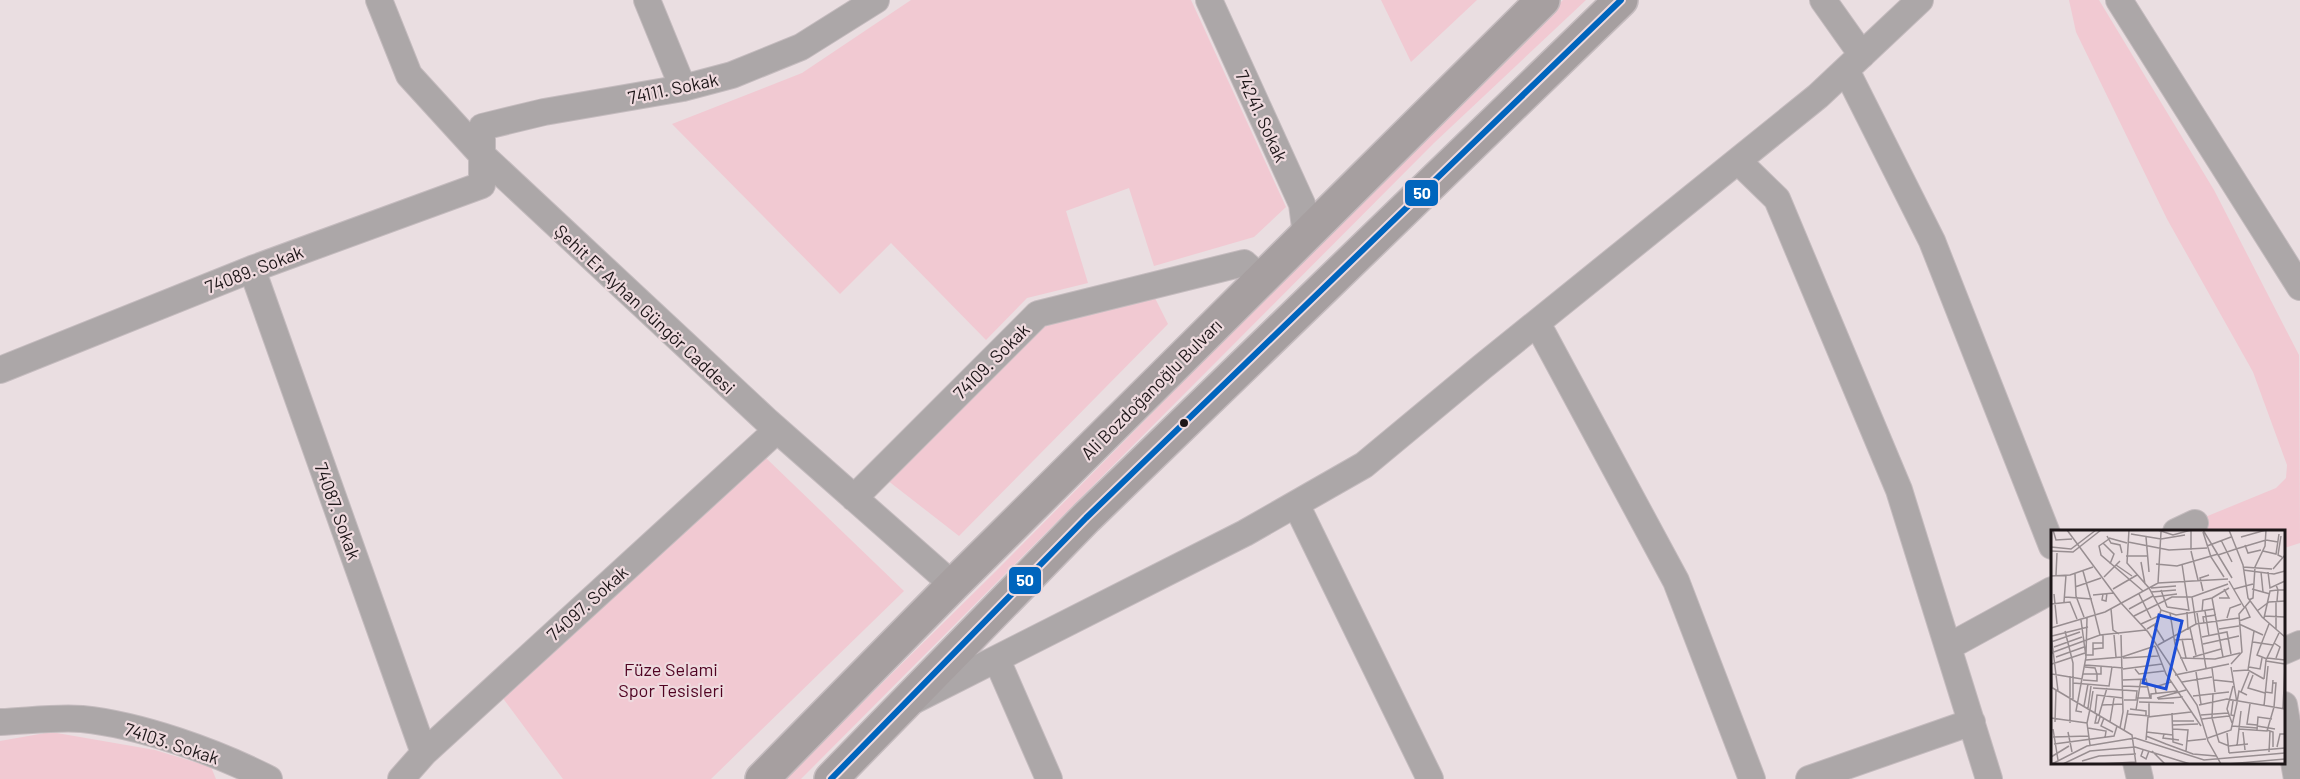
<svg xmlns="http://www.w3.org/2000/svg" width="2300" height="779" font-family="Barlow,sans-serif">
	<rect width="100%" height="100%" fill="#eadee1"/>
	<!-- green -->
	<path fill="#f1c9d2" d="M911,0H1191L1286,207L1254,237L1154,266L1129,188L1066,211L1088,283L1027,298L986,340L891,243L840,294L672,124L802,73Z
		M1381,0H1477L1411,62Z
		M1563,0H1586L1434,143L801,779H785L996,571L1426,136Z
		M2069,0H2099L2214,190L2299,355L2300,543L2284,548V532L2171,531L2276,488L2286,478L2287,465L2253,372L2167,219L2076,32Z
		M1154,296L1168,324L959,536L887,480L1044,318Z
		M766,458L904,591L711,779H563L502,697Z
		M51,732L155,750L211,767L216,779H0V741Z"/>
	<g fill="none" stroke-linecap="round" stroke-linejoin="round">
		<defs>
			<path id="minor" d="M379,0L409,75L482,155L766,420L953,585
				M647,0L683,88
				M1209,0L1302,204L1306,235
				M1823,0L1862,55
				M2119,0L2300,287
				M1846,70L1932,241L2052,546
				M1738,161L1777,199L1899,490L1989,779
				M252,269L424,753
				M1537,323L1676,581L1752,779
				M0,370L252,269L482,185V127L544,112L683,88L732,75L801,47L876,0
				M854,498L1038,314L1244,263L1262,279
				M1296,504L1430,779
				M2176,532L2195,523
				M1948,647L2052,590
				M2284,651L2300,644
				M997,660L1049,779
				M915,700L1245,533L1364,465L1482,367L1818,96L1920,0
				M2284,705L2297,779
				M0,722C27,721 56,717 82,719C141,725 216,752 269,779
				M2136,762L2140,779
				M401,779L424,753L777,430
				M1809,779L1972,722"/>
			<path id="major" d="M762,779L953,585L1543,0
				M831,779L1086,518L1621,0"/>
		</defs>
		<!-- minor casing -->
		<use href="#minor" stroke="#c4bbbe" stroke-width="28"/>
		<!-- major casing -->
		<use href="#major" stroke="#c4bbbe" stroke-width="36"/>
		<!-- minor -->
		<use href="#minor" stroke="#aca7a8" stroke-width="26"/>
		<!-- major -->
		<use href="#major" stroke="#a69fa0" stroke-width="33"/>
		<defs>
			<path id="bus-1" d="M831,779L1086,518L1621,0"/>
		</defs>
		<!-- bus-1 casing -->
		<use href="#bus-1" stroke="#eedade" stroke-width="10"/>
		<!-- bus-1 -->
		<use href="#bus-1" stroke="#0065bd" stroke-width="6"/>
	</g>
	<!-- markers -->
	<circle fill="#1d1618" stroke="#eedade" stroke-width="2" cx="1184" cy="423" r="5"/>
	<g text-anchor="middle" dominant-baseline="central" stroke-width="4.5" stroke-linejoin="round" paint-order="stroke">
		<!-- street labels -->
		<g font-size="18" fill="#1d1618" stroke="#eedade">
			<text transform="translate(673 88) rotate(-12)">74111. Sokak</text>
			<text transform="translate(1262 116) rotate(65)">74241. Sokak</text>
			<text transform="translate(254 269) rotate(-21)">74089. Sokak</text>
			<text transform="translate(645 309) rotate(43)">Şehit Er Ayhan Güngör Caddesi</text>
			<text transform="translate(991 361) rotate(-45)">74109. Sokak</text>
			<text transform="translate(1151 389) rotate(-45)">Ali Bozdoğanoğlu Bulvarı</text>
			<text transform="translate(338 511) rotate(70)">74087. Sokak</text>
			<text transform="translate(587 603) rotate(-42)">74097. Sokak</text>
			<text transform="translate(172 743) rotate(18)">74103. Sokak</text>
		</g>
		<!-- park labels -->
		<g font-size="18" fill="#500322" stroke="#eedade">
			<text x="671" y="669">Füze Selami<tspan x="671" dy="21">Spor Tesisleri</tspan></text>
		</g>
	</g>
	<!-- overview -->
	<g transform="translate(2051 530)">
		<rect width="234" height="234" fill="#eadee1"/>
		<path fill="none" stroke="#988e91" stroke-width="1.5" d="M2,0L5,10L21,9M16,0L70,73L97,102L146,175L157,211L170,234M78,0L76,33L98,58L110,80L106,93L96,99M107,0L122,5L140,0M152,0L181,48M178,0L192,35L197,68L211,87L234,107M152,2L160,27L173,47M80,4L110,9L134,5M56,6L60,13L69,15L71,23M230,6L227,25L231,27M95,7L98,42M190,7L215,0M58,8L76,13M58,9L48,16L50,25L92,61M170,10L181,32M77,12L118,20L156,18M52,13L63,24L59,34M194,15L197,23L210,20M156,16L180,7M0,17L20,19L45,0M185,19L215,10L227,12M140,20V0M0,21L22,22L50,0M140,21L147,50M212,21L225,24L228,4M167,25L185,19M75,26H97M90,32L94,54M105,34L126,36L167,24M131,34L138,81M65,35L81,46M192,37L221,39M222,39L234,25M192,40L223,44L234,41M32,41L44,84M210,42L212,62M217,42L219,58L234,51M24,44L25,66L33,87M5,45L6,23M0,46L19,45L42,37M53,47L69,31M178,51L193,77M107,53L110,2M24,57L50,48M100,58L125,56M62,59L86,45M183,59L202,54M201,59L219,64M110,60L116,77M152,61L149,48L158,45M100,62L125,60M3,64L6,94M52,64L51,70L55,71L56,63M88,64L100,88M42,65L63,63M14,67L41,69M103,67L126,64M141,67L145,94M161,68L172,127M161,68L178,58M168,68H178L173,59M198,70L202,68L204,37L214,16L215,0M226,71L227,60H234M13,72L15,45M0,74L19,72L26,89M116,77L137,80M60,79L62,100L68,104M78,79L102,66M110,80L125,85L163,79M154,81L158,106M206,81L218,72L234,71M136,82L137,100M151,82L152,70L161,68M119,83L124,114L136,141M146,83L155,138M44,85L49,105M83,86L121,67H141L177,54M213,86L234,87M36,88L35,125H42V113H52M176,88L179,78L190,74M213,88L219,61L227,60L225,55M30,90L35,127L25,181L31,182M188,91L199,87L194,76M153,93L152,87L165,85M90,94L110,85M188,94L212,105M103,95L113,111M0,98L54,82L107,53L177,49M139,98L145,125M168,99L188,96M225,99V71M14,101L22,133V169M0,104L7,161M63,105L65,127M1,106L37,97M151,107L176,102L180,124M131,109L135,128M123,110L141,109M0,112L29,102M202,112L222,115M223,113L229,117L225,128M152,114L188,106M107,115L145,94L188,88M104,116L115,144L150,196M3,117L31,107M42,119L52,118V105M0,123L49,105L95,100M5,127L33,117M142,127L170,119M0,128L1,158M72,128L107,126M129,128L164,129L189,123M216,128L234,130M216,129L206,125L218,94M35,130L71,127L104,116M215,131L234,134M1,134L34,123M180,134L191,122L188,84L199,71M34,135L61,137M34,137L44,138L46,144H50V136M198,137L209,139L211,128M161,138L164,162M72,139L111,134M84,139L88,144L113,141M197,140L203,101M182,141L197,140L213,149M145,142L150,174M1,144L31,149M124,145L178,134M202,145L197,158L214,163M19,146V167M213,149L215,130L228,103M32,150L46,151V144H32M72,150L95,149L99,168H86M163,150L182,152M131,152L161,147M22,153L58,156L61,137L72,138M72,156L97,157M0,157L81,205L85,234M42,158L86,161L85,170H73M190,162L198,142M214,162L221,163L222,150M105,163L104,157L120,152M162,163L161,188L168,212L178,216L197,214M142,166L178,162M19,168V193M106,168L135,160M100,169V164L127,161M107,169L132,167M182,171L180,185L184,186M88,172L123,173M186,172L188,161L196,165M199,174L196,194L206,195M51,175L72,174M148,175L176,169L234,179M33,176L37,154M213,176L217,136M37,178L40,156M39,179L36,193L39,215M79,179L95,181V186M232,179L234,136M39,180L42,161M85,180L90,149M44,183L46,165L72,168M121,183L122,212L132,215M46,184L44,193H47L49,187M77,184L98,186V173M48,185L56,158M150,185L177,183M0,188L36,193M53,188L50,196L62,202M151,189L178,186M121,191H143M4,192L5,160M59,192L63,168M181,193L176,179L182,156M122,195L147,194M181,196L206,198M206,196L224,199M37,198L55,201L54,208M69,198L72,182L70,105M2,199L7,230M122,199L137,200L135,221M188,199L216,201L223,177L225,153H222M206,200L207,187L221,189M216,200L222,202V217M73,201L77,180M17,202L21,222M95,202L122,205M192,202L194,220M176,203L178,223M113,204L112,208L128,210M95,206L115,214M2,207L38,206M157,208L180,200L186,173L180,137M95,210L97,187L140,182M136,211L155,209M3,214L63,206L66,196M115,214L142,224L165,226M186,216L190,181M226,217L229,204H234M92,220L90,226L95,229L98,221M101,221L114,234M218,222L219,201M178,223L234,218M0,227L18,216M31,231L48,226L85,224M1,234L36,216L84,208L153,230L234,223M12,234L39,221L84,217L139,234M49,234L85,232M177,234L234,229"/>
		<path fill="#1d4ed8" fill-opacity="0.15" stroke="#1d4ed8" stroke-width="3" d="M108,85L131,91L115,159L92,153Z"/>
		<rect width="234" height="234" fill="none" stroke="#1d1618" stroke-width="3"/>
	</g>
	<g stroke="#eedade" stroke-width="2">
		<rect x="1404" y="179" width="35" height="28" rx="6" fill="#0065bd"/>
		<rect x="1008" y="566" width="34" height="29" rx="6" fill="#0065bd"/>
	</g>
	<g font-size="16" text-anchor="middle" font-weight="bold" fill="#fff">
		<text x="1422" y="199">50</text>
		<text x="1025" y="586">50</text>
	</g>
</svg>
